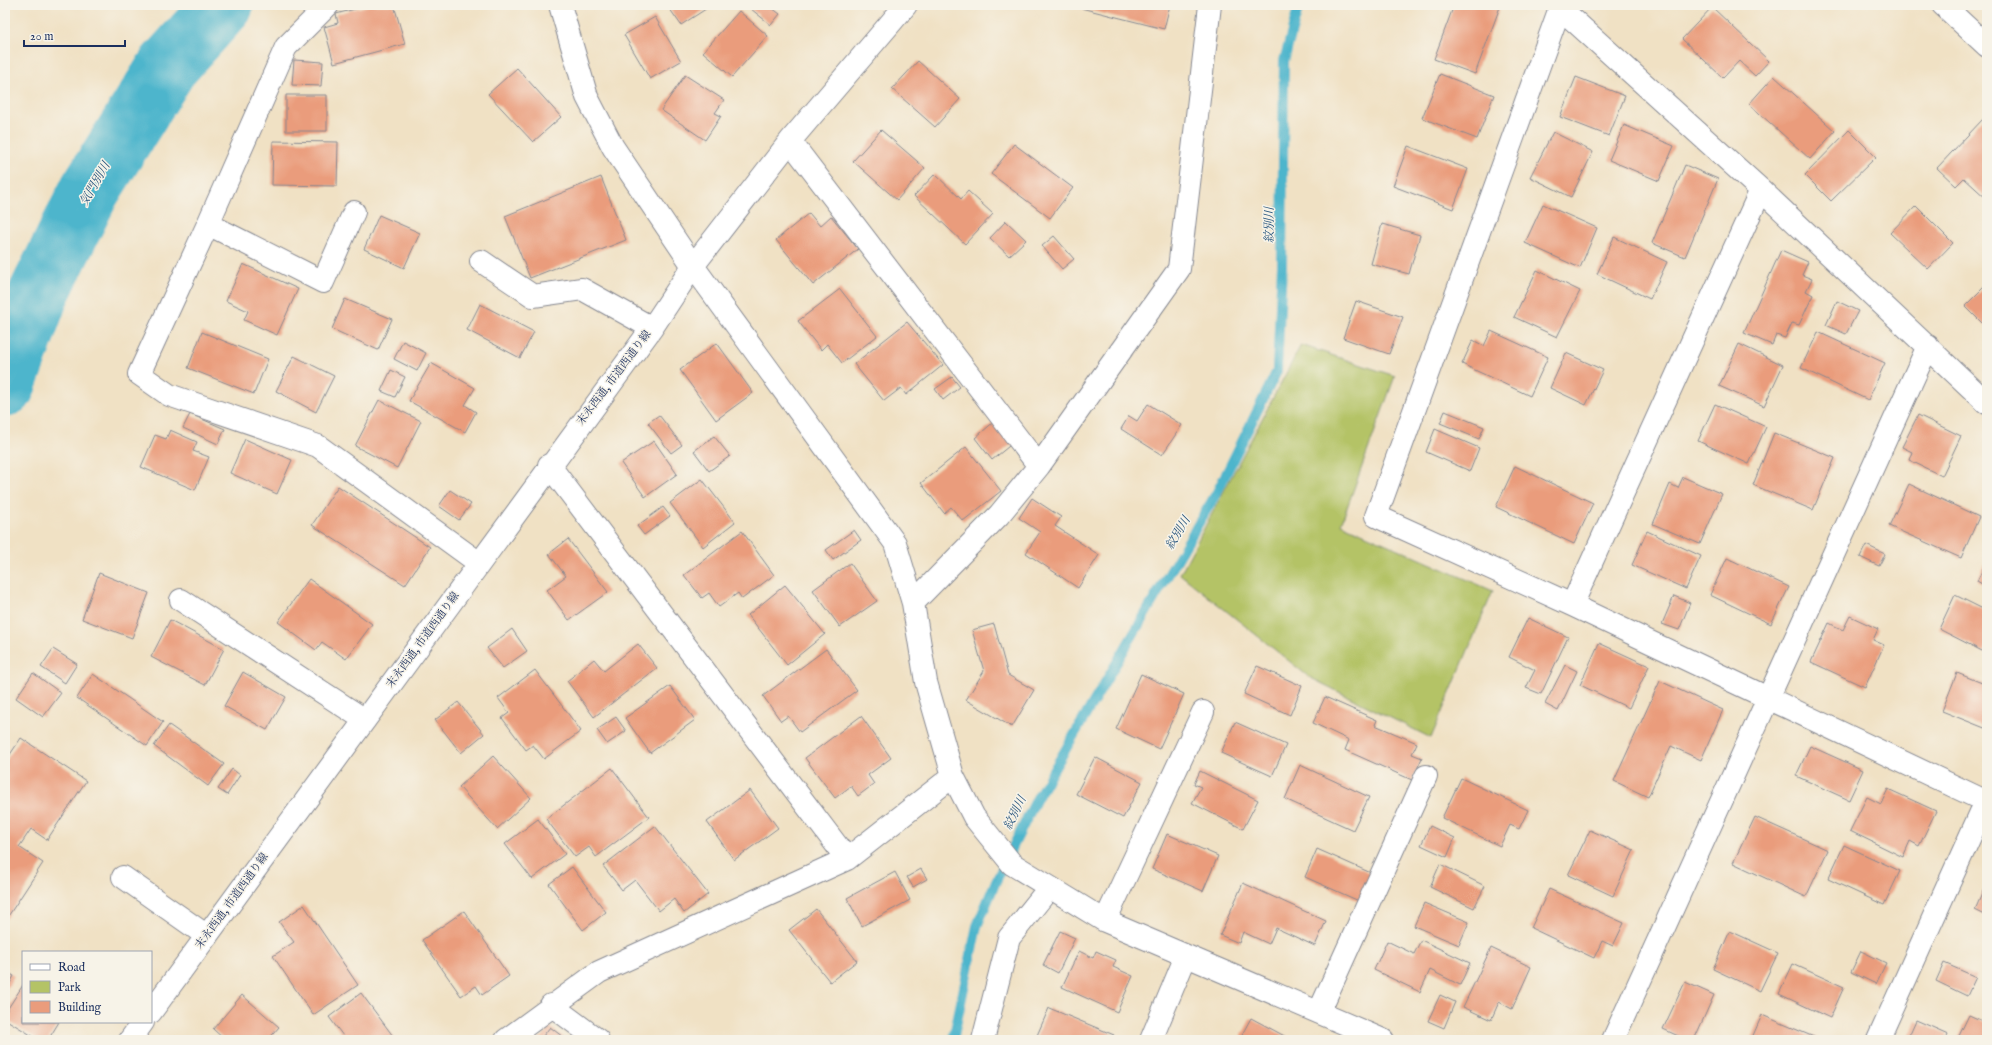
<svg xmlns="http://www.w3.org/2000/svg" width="1992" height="1045" font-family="'IM FELL English','Noto Serif JP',serif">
	<rect width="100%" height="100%" fill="#f7f3e8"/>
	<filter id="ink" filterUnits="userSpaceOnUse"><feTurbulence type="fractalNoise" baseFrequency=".025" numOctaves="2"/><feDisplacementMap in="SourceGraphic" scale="8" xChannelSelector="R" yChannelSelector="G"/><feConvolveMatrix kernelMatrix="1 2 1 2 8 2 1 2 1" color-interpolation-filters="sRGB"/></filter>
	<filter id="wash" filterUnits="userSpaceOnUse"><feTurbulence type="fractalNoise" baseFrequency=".012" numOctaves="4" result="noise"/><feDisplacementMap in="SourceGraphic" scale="16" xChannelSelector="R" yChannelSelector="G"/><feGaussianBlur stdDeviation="0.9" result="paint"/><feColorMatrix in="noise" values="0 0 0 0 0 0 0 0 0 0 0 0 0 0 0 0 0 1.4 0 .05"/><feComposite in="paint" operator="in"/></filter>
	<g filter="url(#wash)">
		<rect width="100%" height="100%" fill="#f0e1c4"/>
		<!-- green -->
		<path fill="#b4c366" stroke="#687962" d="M1301,345L1395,376L1341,524L1493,591L1431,738L1309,677L1180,574Z"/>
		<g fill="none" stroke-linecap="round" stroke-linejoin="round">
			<!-- stream -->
			<path stroke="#4eb5cc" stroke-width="10" d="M953,1040L977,926L996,881L1037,798L1217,492L1277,371L1282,265L1284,61L1299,5"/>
			<!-- river -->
			<path stroke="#4eb5cc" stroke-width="61" d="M5,386L39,293L90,190L168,66L223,5"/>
		</g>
		<g id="blocks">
			<!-- building -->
			<path fill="#ea9c7c" d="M370,5H394L405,44L334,63L324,27L338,23L336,14Z
				M667,5H712L681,25Z
				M746,5H768L780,14L771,25Z
				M1069,5H1170L1164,29Z
				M1454,5H1494L1500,7L1475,74L1434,59Z
				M1712,7L1769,61L1755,76L1739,61L1723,78L1682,39Z
				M739,11L768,36L732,77L703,52Z
				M655,17L681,61L650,79L624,35Z
				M294,60L323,62L321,86L292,85Z
				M918,61L960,99L935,127L892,89Z
				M517,68L561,117L533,142L488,94Z
				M1440,74L1494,95L1477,139L1422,118Z
				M685,75L724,100L715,113L721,116L705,140L661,110Z
				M1774,76L1835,131L1810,159L1749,104Z
				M1576,77L1625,96L1609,136L1560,117Z
				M286,95H327V131H286Z
				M1983,119L1987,124V199L1964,178L1956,186L1937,168Z
				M1624,125L1674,146L1659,181L1609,160Z
				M881,130L925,168L897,200L853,161Z
				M1849,130L1876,157L1831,201L1805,175Z
				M1553,132L1593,152L1571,197L1530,177Z
				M273,141L338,142L337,186L272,185Z
				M1014,144L1073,188L1050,218L991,174Z
				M1408,146L1468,169L1453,209L1393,186Z
				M1685,165L1718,179L1685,257L1652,243Z
				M935,174L961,199L968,191L993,214L965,244L914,196Z
				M601,177L626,240L530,278L505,216Z
				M1543,204L1597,228L1580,268L1525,243Z
				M1916,206L1953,243L1928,269L1890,233Z
				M809,213L820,226L831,216L858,249L813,285L776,240Z
				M379,215L420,233L404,268L364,249Z
				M1006,221L1026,240L1009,256L990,238Z
				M1382,224L1420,235L1409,274L1371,264Z
				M1054,236L1074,259L1062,269L1042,246Z
				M1614,237L1667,262L1650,299L1597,274Z
				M1781,250L1808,262L1802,275L1812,279L1806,291L1813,295L1799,325L1792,323L1785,338L1776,335L1772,345L1744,333Z
				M243,264L298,289L277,335L244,320L248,311L226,301Z
				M1537,270L1580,291L1557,337L1514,317Z
				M1987,284V328L1965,306Z
				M840,289L877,336L842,363L827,344L821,350L798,321Z
				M345,299L392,319L378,350L332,329Z
				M1356,301L1403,317L1389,354L1343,338Z
				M1837,301L1858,311L1846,334L1826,325Z
				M480,304L534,332L520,358L467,330Z
				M907,322L943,365L906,395L901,388L884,401L854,364Z
				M1491,331L1548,357L1530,396L1462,364L1473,340L1484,346Z
				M202,332L268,359L254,394L188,368Z
				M1818,332L1885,363L1868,400L1801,368Z
				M403,341L426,353L417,371L394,359Z
				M717,343L753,393L716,420L680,370Z
				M1739,344L1783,365L1764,406L1719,386Z
				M1566,353L1603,370L1586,405L1550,388Z
				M294,356L334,376L316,412L276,391Z
				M431,363L475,388L465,405L476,412L465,432L409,401Z
				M391,370L405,377L395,397L381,391Z
				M952,377L960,387L943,400L935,389Z
				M379,400L421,421L397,468L355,446Z
				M1148,404L1182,425L1162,455L1121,429L1129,416L1137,421Z
				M1715,404L1766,427L1749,464L1698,441Z
				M1445,411L1484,427L1479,439L1440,423Z
				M190,414L225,429L218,444L183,428Z
				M659,415L682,445L671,453L648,423Z
				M1918,415L1961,436L1942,476L1909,460L1912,452L1902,447Z
				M996,420L1014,442L992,460L975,438Z
				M1435,429L1479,448L1470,471L1426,452Z
				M170,430L197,442L193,451L209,457L195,490L141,467L155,435L166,439Z
				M1774,433L1835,458L1813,510L1753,485Z
				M714,436L730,456L709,471L694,451Z
				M245,439L292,460L277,494L230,473Z
				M654,441L677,474L645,497L621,463Z
				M966,447L1001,491L963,521L951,507L944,513L921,483Z
				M1515,466L1593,503L1574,544L1496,507Z
				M1683,477L1722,494L1700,544L1653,524L1670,484L1678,488Z
				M702,479L735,522L703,547L670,503Z
				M1909,484L1979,517L1961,558L1889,526Z
				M338,486L430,547L405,585L312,525Z
				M450,490L471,504L459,520L439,506Z
				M1032,498L1061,517L1055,526L1099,555L1078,588L1026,553L1040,532L1019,518Z
				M663,507L670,516L644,535L637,526Z
				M854,530L861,540L833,560L826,550Z
				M742,531L774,575L742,599L738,593L719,607L709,593L702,598L684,575Z
				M1647,531L1701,556L1686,589L1632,565Z
				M568,539L608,592L569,620L547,590L566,576L549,554Z
				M1866,545L1885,554L1879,566L1860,557Z
				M1727,558L1789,587L1771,624L1710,595Z
				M1987,561V587L1977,581Z
				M850,563L877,601L840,627L813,590Z
				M99,573L149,593L132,638L82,619Z
				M309,579L372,624L346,659L322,642L316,650L278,622Z
				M785,585L825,634L787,665L748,615Z
				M1955,595L1987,611V645L1984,652L1939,629Z
				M1674,596L1690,603L1679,630L1662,624Z
				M1850,616L1878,629L1873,640L1884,645L1865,687L1811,662L1829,623L1843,630Z
				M1528,618L1568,637L1541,694L1526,688L1535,670L1509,657Z
				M170,620L224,649L205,685L151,657Z
				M994,624L1008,675L1034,690L1012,727L966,700L984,671L972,630Z
				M512,629L527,651L503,668L487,648Z
				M1599,643L1649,666L1629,708L1580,685Z
				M638,644L657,668L594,717L567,681L594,659L604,671Z
				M53,649L77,664L65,683L41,667Z
				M826,649L857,690L800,732L788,716L781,721L763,696Z
				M1565,665L1577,671L1558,711L1545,704Z
				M1257,666L1302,686L1290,715L1244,694Z
				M535,670L581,731L544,759L533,745L526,750L502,718L509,713L498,698Z
				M243,672L286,697L267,730L224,706Z
				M33,673L61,693L43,717L16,698Z
				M1957,673L1987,685V729L1942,711Z
				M93,674L163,722L147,746L77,698Z
				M1141,674L1184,694L1159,749L1116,729Z
				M1660,681L1723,710L1701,760L1671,746L1648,797L1614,781Z
				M670,686L695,720L650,753L625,718Z
				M1325,697L1377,720L1375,725L1417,743L1412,754L1422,758L1412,780L1345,750L1349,740L1313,723Z
				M458,702L484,734L461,753L435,720Z
				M861,716L891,758L868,775L874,784L858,796L851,786L835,798L805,758Z
				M616,717L626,731L607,744L597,730Z
				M1235,722L1286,745L1272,776L1221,753Z
				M169,725L224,764L208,786L154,746Z
				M21,738L86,781L47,840L31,829L19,847L43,863L5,921V762Z
				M1810,746L1863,770L1849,800L1796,776Z
				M493,756L531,798L497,829L459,787Z
				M1095,757L1142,782L1123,818L1076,794Z
				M1300,765L1369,797L1353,830L1285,799Z
				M612,768L649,817L596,857L589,847L575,857L546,819Z
				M232,769L240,775L227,795L218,789Z
				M1200,771L1258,800L1243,829L1192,803L1201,787L1194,784Z
				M1461,778L1528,810L1519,829L1510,825L1500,846L1442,818Z
				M1888,789L1936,811L1919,846L1910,841L1903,857L1850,831L1867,797L1881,804Z
				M750,790L778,828L734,860L707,822Z
				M1755,817L1828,850L1806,897L1733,863Z
				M538,819L565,854L532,879L505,844Z
				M655,826L708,894L684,913L674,899L659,911L635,880L622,890L603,866Z
				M1430,826L1455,838L1447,857L1421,845Z
				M1590,830L1634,850L1613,896L1568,875Z
				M1167,834L1218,856L1203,891L1152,869Z
				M1844,845L1900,871L1884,905L1828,879Z
				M1317,849L1371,873L1359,901L1305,877Z
				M1440,864L1485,886L1474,908L1430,887Z
				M572,867L606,912L583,930L549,884Z
				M921,869L927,879L913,887L907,877Z
				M895,872L910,900L862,926L847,898Z
				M1987,882V916L1975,910Z
				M1243,883L1326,921L1315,946L1276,928L1269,944L1243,932L1239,943L1220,935Z
				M1549,889L1624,923L1613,946L1602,941L1594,958L1531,928Z
				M1424,903L1469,922L1459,945L1414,926Z
				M304,905L358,985L313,1015L273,956L294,942L279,922Z
				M816,909L857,961L830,982L789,930Z
				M464,911L509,976L482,995L476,986L461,996L422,940Z
				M1060,931L1075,938L1058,973L1043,965Z
				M1730,931L1778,953L1760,991L1713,969Z
				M1421,940L1470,963L1460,985L1430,970L1420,992L1374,970L1387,941L1414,954Z
				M1491,948L1531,967L1512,1009L1499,1002L1491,1020L1463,1007Z
				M1079,951L1093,958L1096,951L1116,960L1113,967L1133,976L1117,1012L1062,987Z
				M1861,951L1886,963L1876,984L1851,972Z
				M1944,963L1976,977L1967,996L1936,981Z
				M1793,964L1844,987L1830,1018L1779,994Z
				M5,971L14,976L5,992Z
				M1685,982L1714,995L1694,1040H1687L1663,1029Z
				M23,985V1022H59L48,1040H39L5,1019V1013Z
				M361,993L396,1040H346L329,1017Z
				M242,995L279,1027L268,1040H225L213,1029Z
				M1440,995L1455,1002L1444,1028L1428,1021Z
				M1049,1008L1114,1035L1112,1040H1035Z
				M1762,1015L1821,1040H1751Z
				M1969,1015L1987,1023V1040H1957Z
				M1251,1018L1292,1040H1239Z
				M1916,1020L1948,1034L1945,1040H1907Z
				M550,1027L567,1040H540Z"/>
		</g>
	</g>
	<g filter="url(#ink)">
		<use href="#blocks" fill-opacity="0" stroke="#868891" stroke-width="1"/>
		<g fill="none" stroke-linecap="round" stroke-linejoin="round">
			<defs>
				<path id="minor" d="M328,5L286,47L208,224L139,374L169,395L318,446L479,563
					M560,5L587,97L613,147L693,266L895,543L913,603L926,682L953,776L974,817L1012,864L1105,921L1383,1040
					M1561,5L1376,516L1572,605L1987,802
					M1943,5L1987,46
					M1559,7L1761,190L1987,403
					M790,141L1039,466
					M208,224L323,282L354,212
					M481,261L533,296L582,289L652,328
					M549,465L847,859
					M181,600L365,720
					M913,603L999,515L1039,466L1179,269L1210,5
					M1572,605L1761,190
					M123,877L207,936
					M1105,921L1203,712
					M551,1005L598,1040
					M151,1012L652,328L693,266L790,141L906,5
					M1319,1012L1426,776
					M130,1040L143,1022
					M506,1040L599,972L847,859L953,776
					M983,1040L1009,938L1050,887
					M1151,1040L1186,956
					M1613,1040L1928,346
					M1878,1040L1987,799"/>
			</defs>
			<!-- minor casing -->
			<use href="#minor" stroke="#868891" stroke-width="24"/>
			<!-- minor -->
			<use href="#minor" stroke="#fff" stroke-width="22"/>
		</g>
	</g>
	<g text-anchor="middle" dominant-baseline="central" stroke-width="3" stroke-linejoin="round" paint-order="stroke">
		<!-- street labels -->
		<g font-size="11" fill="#1b2f5e" stroke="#f7f3e8">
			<text transform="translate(614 378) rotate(-53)">末永西通, 市道西通り線</text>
			<text transform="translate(423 640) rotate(-54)">末永西通, 市道西通り線</text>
			<text transform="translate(232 901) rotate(-54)">末永西通, 市道西通り線</text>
		</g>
		<!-- water labels -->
		<g font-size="12" font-style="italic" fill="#2a577f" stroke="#f7f3e8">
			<text transform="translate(95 184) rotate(-60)">気門別川</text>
			<text transform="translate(1269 225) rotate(-90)">紋別川</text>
			<text transform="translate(1178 533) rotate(-59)">紋別川</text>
			<text transform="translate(1015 813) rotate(-64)">紋別川</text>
		</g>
	</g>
	<!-- margin -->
	<rect width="1992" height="1045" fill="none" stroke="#f7f3e8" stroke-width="20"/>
	<!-- legend -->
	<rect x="22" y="951" width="130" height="72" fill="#f7f3e8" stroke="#9fa5b1"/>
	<rect x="30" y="964" width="20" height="6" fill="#ffffff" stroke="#9fa5b1"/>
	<text x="58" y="971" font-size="12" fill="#1b2f5e">Road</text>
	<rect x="30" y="981" width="20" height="12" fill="#b4c366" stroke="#9fa5b1"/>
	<text x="58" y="991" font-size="12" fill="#1b2f5e">Park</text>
	<rect x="30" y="1001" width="20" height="12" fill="#ea9c7c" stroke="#9fa5b1"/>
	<text x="58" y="1011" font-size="12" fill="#1b2f5e">Building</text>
	<!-- scale -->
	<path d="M24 40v6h101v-6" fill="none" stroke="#1b2f5e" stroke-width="2"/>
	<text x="30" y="40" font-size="12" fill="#1b2f5e" stroke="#f7f3e8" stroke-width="3" paint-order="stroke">20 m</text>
</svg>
